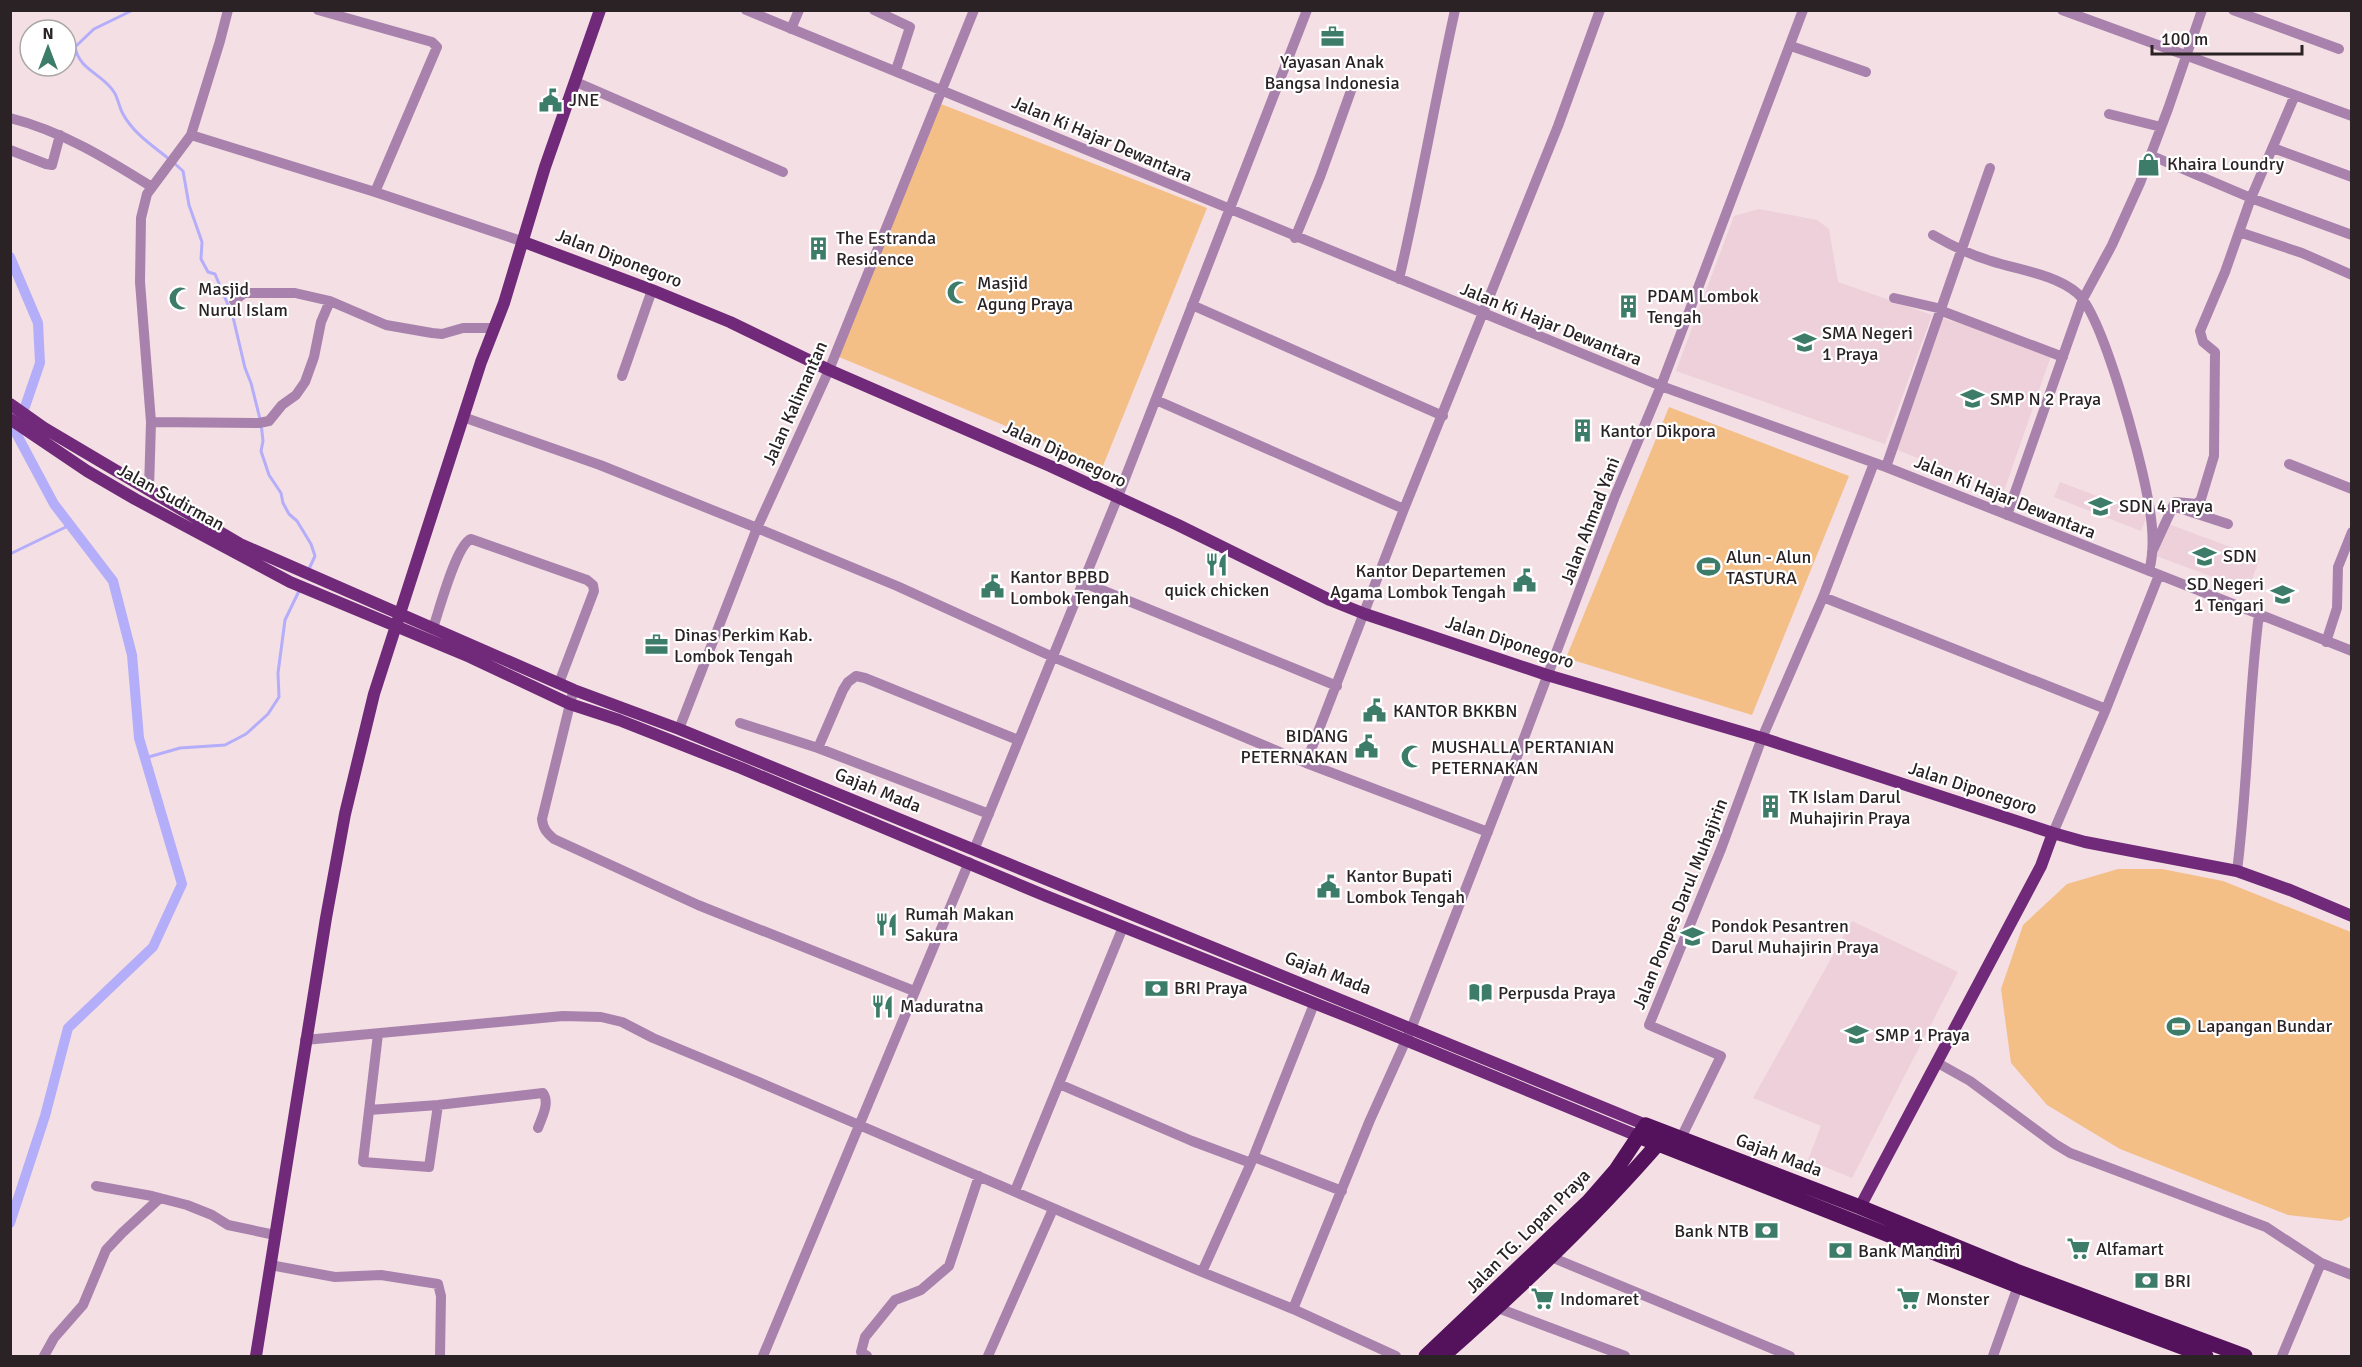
<svg xmlns="http://www.w3.org/2000/svg" width="2362" height="1367" font-family="Signika,sans-serif">
	<rect width="100%" height="100%" fill="#f4dfe5"/>
	<!-- built -->
	<path fill="#edd0d9" d="M1759,209L1817,220L1829,229L1838,282L1932,315L1885,444L1676,371L1734,216Z
		M1938,317L2053,350L2004,491L1892,448Z
		M2060,482L2147,515L2141,531L2054,497Z
		M2163,522L2260,558L2248,590L2151,554Z
		M1852,921L1958,972L1852,1178L1808,1160L1821,1126L1753,1098Z"/>
	<!-- green -->
	<path fill="#f4bf87" d="M941,104L1207,208L1103,466L839,357Z
		M1669,407L1849,476L1752,715L1566,658Z
		M2118,869H2162L2223,881L2351,932V1216L2341,1221L2288,1215L2120,1149L2047,1105L2011,1063L2001,989L2023,925L2067,884Z"/>
	<g fill="none" stroke-linecap="round" stroke-linejoin="round">
		<!-- stream -->
		<path stroke="#b4adf9" stroke-width="3" d="M133,10L94,29L75,47C79,70 103,74 114,92C118,98 119,107 123,114C133,133 153,146 169,159
			M174,163L183,171L189,205L202,242L201,259L208,272L215,274L233,317L245,368L251,383L261,423L263,441L261,451L269,475L281,493L283,503L289,514L297,521L311,544L315,556L308,571
			M10,554L70,525
			M145,758L180,748L225,745L246,734L268,714L279,697L278,673L285,620L299,591"/>
		<!-- canal -->
		<path stroke="#b4adf9" stroke-width="10" d="M10,257L38,323L40,363L16,433L54,504L113,581L132,655L139,738L182,884L153,947L68,1028L45,1116L10,1223"/>
		<!-- minor -->
		<path stroke="#a882ac" stroke-width="10" d="M318,10L432,42L437,47L375,192
			M746,10L1661,386L1886,467L2352,651
			M874,10L910,27L896,70
			M2062,10L2352,116
			M2233,10L2339,49
			M791,29L799,10
			M1791,46L1866,72
			M576,82L783,172
			M2109,114L2161,127
			M10,118C62,131 107,159 152,187
			M191,135L220,41L228,10
			M2273,148L2352,177
			M10,150L46,164L52,165L60,135
			M2150,155L2251,198L2352,235
			M2239,232L2302,253L2352,275
			M1933,235C1952,246 1971,255 1991,261C2018,270 2055,274 2077,293C2103,315 2140,456 2147,494C2152,518 2156,546 2149,571
			M1295,238L1320,177L1353,85
			M1399,279C1420,190 1435,100 1455,10
			M1894,298L1942,309
			M234,301L244,293H295L330,301L386,325L432,333L442,334L463,328H493
			M1192,305L1443,416
			M1942,311L2063,357
			M622,376L652,290
			M1156,400L1404,509
			M463,417L600,465L757,528L897,586L1053,657L1306,763
			M151,422L259,423L269,421L282,405L296,395L305,382L314,357L321,322L330,301
			M2289,464L2352,489
			M1886,467L1990,168
			M149,489L151,422L140,282L141,218L147,194L191,135L375,192L524,242
			M2173,506L2228,524
			M2007,515L2083,299L2112,245L2140,183L2168,109L2202,10
			M2152,552L2175,502L2197,504L2201,499L2214,456L2215,352L2203,342L2200,331L2225,272L2251,198L2295,95
			M1082,582L1337,686
			M1823,597L2106,709
			M433,628C439,611 456,545 471,539L587,580L593,585L594,591L559,683
			M2326,642L2337,608L2338,567L2352,532
			M572,696L542,819C543,829 547,833 554,839L698,905L914,991
			M740,723L818,748L989,814
			M679,729L757,528L829,370L974,10
			M818,748L843,690L848,682L856,676L865,678L1018,740
			M1488,832L1306,763L1404,509L1558,126L1600,10
			M2053,833L2106,709L2159,575
			M974,850L1117,499L1307,10
			M2237,871C2248,785 2248,699 2259,614
			M378,1034L363,1162L429,1167L438,1105
			M305,1040L563,1016L601,1017L622,1022L653,1038L747,1077L1202,1272L1293,1309L1396,1356
			M1936,1062L1970,1081L2055,1144L2070,1153L2266,1227L2321,1263L2352,1275
			M1059,1084L1192,1141L1251,1163
			M369,1110L438,1105L543,1093C550,1103 542,1117 538,1128
			M1681,1138L1721,1056L1649,1025L1721,849L1762,738L1823,597L1874,463
			M1254,1157L1342,1191
			M96,1186L152,1196L187,1205L212,1215L228,1225L275,1235
			M1015,1191L1123,927
			M1551,1257L1790,1356
			M270,1265L335,1277L381,1275L438,1284L441,1296L440,1356
			M1202,1272L1251,1163L1314,1004
			M1498,1308L1625,1356
			M1293,1309L1370,1120L1411,1029L1515,762L1615,496L1661,386L1803,10
			M44,1356L54,1338L83,1305L106,1250L122,1233L160,1198
			M763,1356L969,862
			M867,1356L861,1352L865,1337L895,1300L921,1290L949,1266L979,1176
			M988,1356L1053,1209
			M1993,1356L2018,1286
			M2282,1356L2321,1263"/>
		<!-- major -->
		<path stroke="#702a79" stroke-width="12" d="M524,242L652,290L730,322L829,370L1050,466L1178,525L1330,600L1365,614L1547,675L1762,738L2053,833L2085,842L2237,871L2290,890L2352,916
			M10,404L44,428L240,544L574,690L679,729L1646,1125
			M10,419L87,471L135,499L290,582L470,657L570,704L619,720L741,768L1046,896L1359,1021L1638,1136
			M1860,1207L2041,866L2053,833
			M256,1356L326,918L345,814L374,694L481,362L504,303L545,167L600,10"/>
		<!-- highway -->
		<path stroke="#54125c" stroke-width="15" d="M1638,1136L2018,1286L2206,1356
			M1426,1356L1589,1201L1616,1170L1646,1125L1860,1207L2016,1271L2245,1356
			M1443,1356C1520,1288 1595,1217 1662,1139"/>
	</g>
	<!-- icons -->
	<defs>
		<symbol id="office-bare" viewBox="-9 -9 18 18"><path d="M-6-3h4V-5.5h4V-3h4V5H-6ZM-1-4.5V-3h2v-1.5ZM-6 0V1H6V0Z" fill="#3d7c69" stroke="#fff" stroke-width="2.5" paint-order="stroke"/></symbol>
		<symbol id="civic-bare" viewBox="-9 -9 18 18"><path d="M-.6-6.5H3V-4.5H.6V-3L4-1V1h2V6H-6V1h2V-1L-.6-3ZM-1.2 2.5V6h2.4V2.5Z" fill="#3d7c69" stroke="#fff" stroke-width="2.5" paint-order="stroke"/></symbol>
		<symbol id="shop-bare" viewBox="-9 -9 18 18"><path d="M-5-2.5h2.3a2.7 3.5 0 0 1 5.4 0H5L5.5 6h-11ZM-1.5-2.5h3a1.5 2.3 0 0 0-3 0Z" fill="#3d7c69" stroke="#fff" stroke-width="2.5" paint-order="stroke"/></symbol>
		<symbol id="building-bare" viewBox="-9 -9 18 18"><path d="M-4-6H4V6H1V3H-1V6H-4ZM-2.5-4.3h1.7v1.8h-1.7ZM.8-4.3h1.7v1.8H.8ZM-2.5-1h1.7V.8h-1.7ZM.8-1h1.7V.8H.8Z" fill="#3d7c69" stroke="#fff" stroke-width="2.5" paint-order="stroke"/></symbol>
		<symbol id="mosque-bare" viewBox="-9 -9 18 18"><path d="M3.5-4.9A6 6 0 1 0 3.5 4.9A5 5 0 1 1 3.5-4.9Z" fill="#3d7c69" stroke="#fff" stroke-width="2.5" paint-order="stroke"/></symbol>
		<symbol id="school-bare" viewBox="-9 -9 18 18"><path d="M0-5L7-2L0 1L-7-2ZM-4 1L0 2.5L4 1V4Q0 6-4 4Z" fill="#3d7c69" stroke="#fff" stroke-width="2.5" paint-order="stroke"/></symbol>
		<symbol id="restaurant-bare" viewBox="-9 -9 18 18"><path d="M-5-6h1v4h1v-4h1v4h1v-4h1v5L-1.5 .5V6h-2V.5L-5-1ZM5-6V6H3V1.5H1.5Q1.5-4 5-6Z" fill="#3d7c69" stroke="#fff" stroke-width="2.5" paint-order="stroke"/></symbol>
		<symbol id="stadium-bare" viewBox="-9 -9 18 18"><path d="M0-5a6.5 5 0 1 0 0 10a6.5 5 0 1 0 0-10ZM-3.5-1.8h7v3.6h-7Z" fill="#3d7c69" stroke="#fff" stroke-width="2.5" paint-order="stroke"/></symbol>
		<symbol id="bank-bare" viewBox="-9 -9 18 18"><path d="M-6-4H6V4H-6ZM0-2.3a2.3 2.3 0 1 0 0 4.6a2.3 2.3 0 1 0 0-4.6Z" fill="#3d7c69" stroke="#fff" stroke-width="2.5" paint-order="stroke"/></symbol>
		<symbol id="library-bare" viewBox="-9 -9 18 18"><path d="M-6-4Q-3-5.5-.7-3.5V5Q-3 3-6 4ZM6-4Q3-5.5 .7-3.5V5Q3 3 6 4Z" fill="#3d7c69" stroke="#fff" stroke-width="2.5" paint-order="stroke"/></symbol>
		<symbol id="supermarket-bare" viewBox="-9 -9 18 18"><path d="M-6-5.5h2.5l.6 2H6L4.5 2H-2.5L-4.4-4H-6ZM-1.5 3.2a1.3 1.3 0 1 0 .1 0ZM3 3.2a1.3 1.3 0 1 0 .1 0Z" fill="#3d7c69" stroke="#fff" stroke-width="2.5" paint-order="stroke"/></symbol>
	</defs>
	<g fill-rule="evenodd">
		<use href="#office-bare" x="1316" y="20" width="33" height="33"/>
		<use href="#civic-bare" x="534" y="84" width="33" height="33"/>
		<use href="#shop-bare" x="2132" y="148" width="33" height="33"/>
		<use href="#building-bare" x="802" y="232" width="33" height="33"/>
		<use href="#mosque-bare" x="942" y="276" width="33" height="33"/>
		<use href="#mosque-bare" x="164" y="282" width="33" height="33"/>
		<use href="#building-bare" x="1612" y="290" width="33" height="33"/>
		<use href="#school-bare" x="1788" y="326" width="33" height="33"/>
		<use href="#school-bare" x="1956" y="382" width="33" height="33"/>
		<use href="#building-bare" x="1566" y="414" width="33" height="33"/>
		<use href="#school-bare" x="2084" y="490" width="33" height="33"/>
		<use href="#school-bare" x="2188" y="540" width="33" height="33"/>
		<use href="#restaurant-bare" x="1200" y="548" width="33" height="33"/>
		<use href="#stadium-bare" x="1692" y="550" width="33" height="33"/>
		<use href="#civic-bare" x="1508" y="564" width="33" height="33"/>
		<use href="#civic-bare" x="976" y="570" width="33" height="33"/>
		<use href="#school-bare" x="2266" y="578" width="33" height="33"/>
		<use href="#office-bare" x="640" y="628" width="33" height="33"/>
		<use href="#civic-bare" x="1358" y="694" width="33" height="33"/>
		<use href="#civic-bare" x="1350" y="730" width="33" height="33"/>
		<use href="#mosque-bare" x="1396" y="740" width="33" height="33"/>
		<use href="#building-bare" x="1754" y="790" width="33" height="33"/>
		<use href="#civic-bare" x="1312" y="870" width="33" height="33"/>
		<use href="#restaurant-bare" x="870" y="908" width="33" height="33"/>
		<use href="#school-bare" x="1676" y="920" width="33" height="33"/>
		<use href="#bank-bare" x="1140" y="972" width="33" height="33"/>
		<use href="#library-bare" x="1464" y="976" width="33" height="33"/>
		<use href="#restaurant-bare" x="866" y="990" width="33" height="33"/>
		<use href="#stadium-bare" x="2162" y="1010" width="33" height="33"/>
		<use href="#school-bare" x="1840" y="1018" width="33" height="33"/>
		<use href="#bank-bare" x="1750" y="1214" width="33" height="33"/>
		<use href="#supermarket-bare" x="2062" y="1232" width="33" height="33"/>
		<use href="#bank-bare" x="1824" y="1234" width="33" height="33"/>
		<use href="#bank-bare" x="2130" y="1264" width="33" height="33"/>
		<use href="#supermarket-bare" x="1526" y="1282" width="33" height="33"/>
		<use href="#supermarket-bare" x="1892" y="1282" width="33" height="33"/>
	</g>
	<g text-anchor="middle" dominant-baseline="central" stroke-width="4.5" stroke-linejoin="round" paint-order="stroke">
		<!-- poi labels -->
		<g font-size="18" fill="#2a2224" stroke="#fff" text-anchor="start">
			<text x="1332" y="62" text-anchor="middle">Yayasan Anak<tspan x="1332" dy="21">Bangsa Indonesia</tspan></text>
			<text x="569" y="100">JNE</text>
			<text x="2167" y="164">Khaira Loundry</text>
			<text x="836" y="238">The Estranda<tspan x="836" dy="21">Residence</tspan></text>
			<text x="977" y="283">Masjid<tspan x="977" dy="21">Agung Praya</tspan></text>
			<text x="198" y="289">Masjid<tspan x="198" dy="21">Nurul Islam</tspan></text>
			<text x="1647" y="296">PDAM Lombok<tspan x="1647" dy="21">Tengah</tspan></text>
			<text x="1822" y="333">SMA Negeri<tspan x="1822" dy="21">1 Praya</tspan></text>
			<text x="1990" y="399">SMP N 2 Praya</text>
			<text x="1600" y="431">Kantor Dikpora</text>
			<text x="2119" y="506">SDN 4 Praya</text>
			<text x="2223" y="556">SDN</text>
			<text x="1726" y="557">Alun - Alun<tspan x="1726" dy="21">TASTURA</tspan></text>
			<text x="1506" y="571" text-anchor="end">Kantor Departemen<tspan x="1506" dy="21">Agama Lombok Tengah</tspan></text>
			<text x="1010" y="577">Kantor BPBD<tspan x="1010" dy="21">Lombok Tengah</tspan></text>
			<text x="2264" y="584" text-anchor="end">SD Negeri<tspan x="2264" dy="21">1 Tengari</tspan></text>
			<text x="1217" y="590" text-anchor="middle">quick chicken</text>
			<text x="674" y="635">Dinas Perkim Kab.<tspan x="674" dy="21">Lombok Tengah</tspan></text>
			<text x="1393" y="711">KANTOR BKKBN</text>
			<text x="1348" y="736" text-anchor="end">BIDANG<tspan x="1348" dy="21">PETERNAKAN</tspan></text>
			<text x="1431" y="747">MUSHALLA PERTANIAN<tspan x="1431" dy="21">PETERNAKAN</tspan></text>
			<text x="1789" y="797">TK Islam Darul<tspan x="1789" dy="21">Muhajirin Praya</tspan></text>
			<text x="1346" y="876">Kantor Bupati<tspan x="1346" dy="21">Lombok Tengah</tspan></text>
			<text x="905" y="914">Rumah Makan<tspan x="905" dy="21">Sakura</tspan></text>
			<text x="1711" y="926">Pondok Pesantren<tspan x="1711" dy="21">Darul Muhajirin Praya</tspan></text>
			<text x="1174" y="988">BRI Praya</text>
			<text x="1498" y="993">Perpusda Praya</text>
			<text x="900" y="1006">Maduratna</text>
			<text x="2197" y="1026">Lapangan Bundar</text>
			<text x="1875" y="1035">SMP 1 Praya</text>
			<text x="1749" y="1231" text-anchor="end">Bank NTB</text>
			<text x="2096" y="1249">Alfamart</text>
			<text x="1858" y="1251">Bank Mandiri</text>
			<text x="2164" y="1281">BRI</text>
			<text x="1560" y="1299">Indomaret</text>
			<text x="1926" y="1299">Monster</text>
		</g>
		<!-- street labels -->
		<g font-size="18" fill="#2a2224" stroke="#fff">
			<text transform="translate(1102 139) rotate(23)">Jalan Ki Hajar Dewantara</text>
			<text transform="translate(619 258) rotate(21)">Jalan Diponegoro</text>
			<text transform="translate(1551 324) rotate(22)">Jalan Ki Hajar Dewantara</text>
			<text transform="translate(795 403) rotate(-66)">Jalan Kalimantan</text>
			<text transform="translate(1065 454) rotate(25)">Jalan Diponegoro</text>
			<text transform="translate(171 497) rotate(29)">Jalan Sudirman</text>
			<text transform="translate(2005 497) rotate(22)">Jalan Ki Hajar Dewantara</text>
			<text transform="translate(1590 521) rotate(-69)">Jalan Ahmad Yani</text>
			<text transform="translate(1510 642) rotate(18)">Jalan Diponegoro</text>
			<text transform="translate(1973 788) rotate(18)">Jalan Diponegoro</text>
			<text transform="translate(878 790) rotate(22)">Gajah Mada</text>
			<text transform="translate(1680 904) rotate(-68)">Jalan Ponpes Darul Muhajirin</text>
			<text transform="translate(1328 973) rotate(21)">Gajah Mada</text>
			<text transform="translate(1779 1155) rotate(21)">Gajah Mada</text>
			<text transform="translate(1528 1231) rotate(-45)">Jalan TG. Lopan Praya</text>
		</g>
	</g>
	<!-- border -->
	<rect width="2362" height="1367" fill="none" stroke="#2a2224" stroke-width="24"/>
	<!-- north arrow -->
	<g transform="translate(48 48)"><circle r="28" fill="#ffffff" stroke="#aaa7a7" stroke-width="1.5"/>
	<path d="M0-4.5L10 22L0 15L-10 22Z" fill="#3d7c69"/>
	<text y="-9" font-size="16" font-weight="bold" text-anchor="middle" fill="#2a2224">N</text>
	</g>
	<!-- scale -->
	<path d="M2152 45v9h150v-9" fill="none" stroke="#2a2224" stroke-width="3"/>
	<text x="2161" y="45" font-size="18" fill="#2a2224" stroke="#ffffff" stroke-width="4.5" paint-order="stroke">100 m</text>
</svg>
